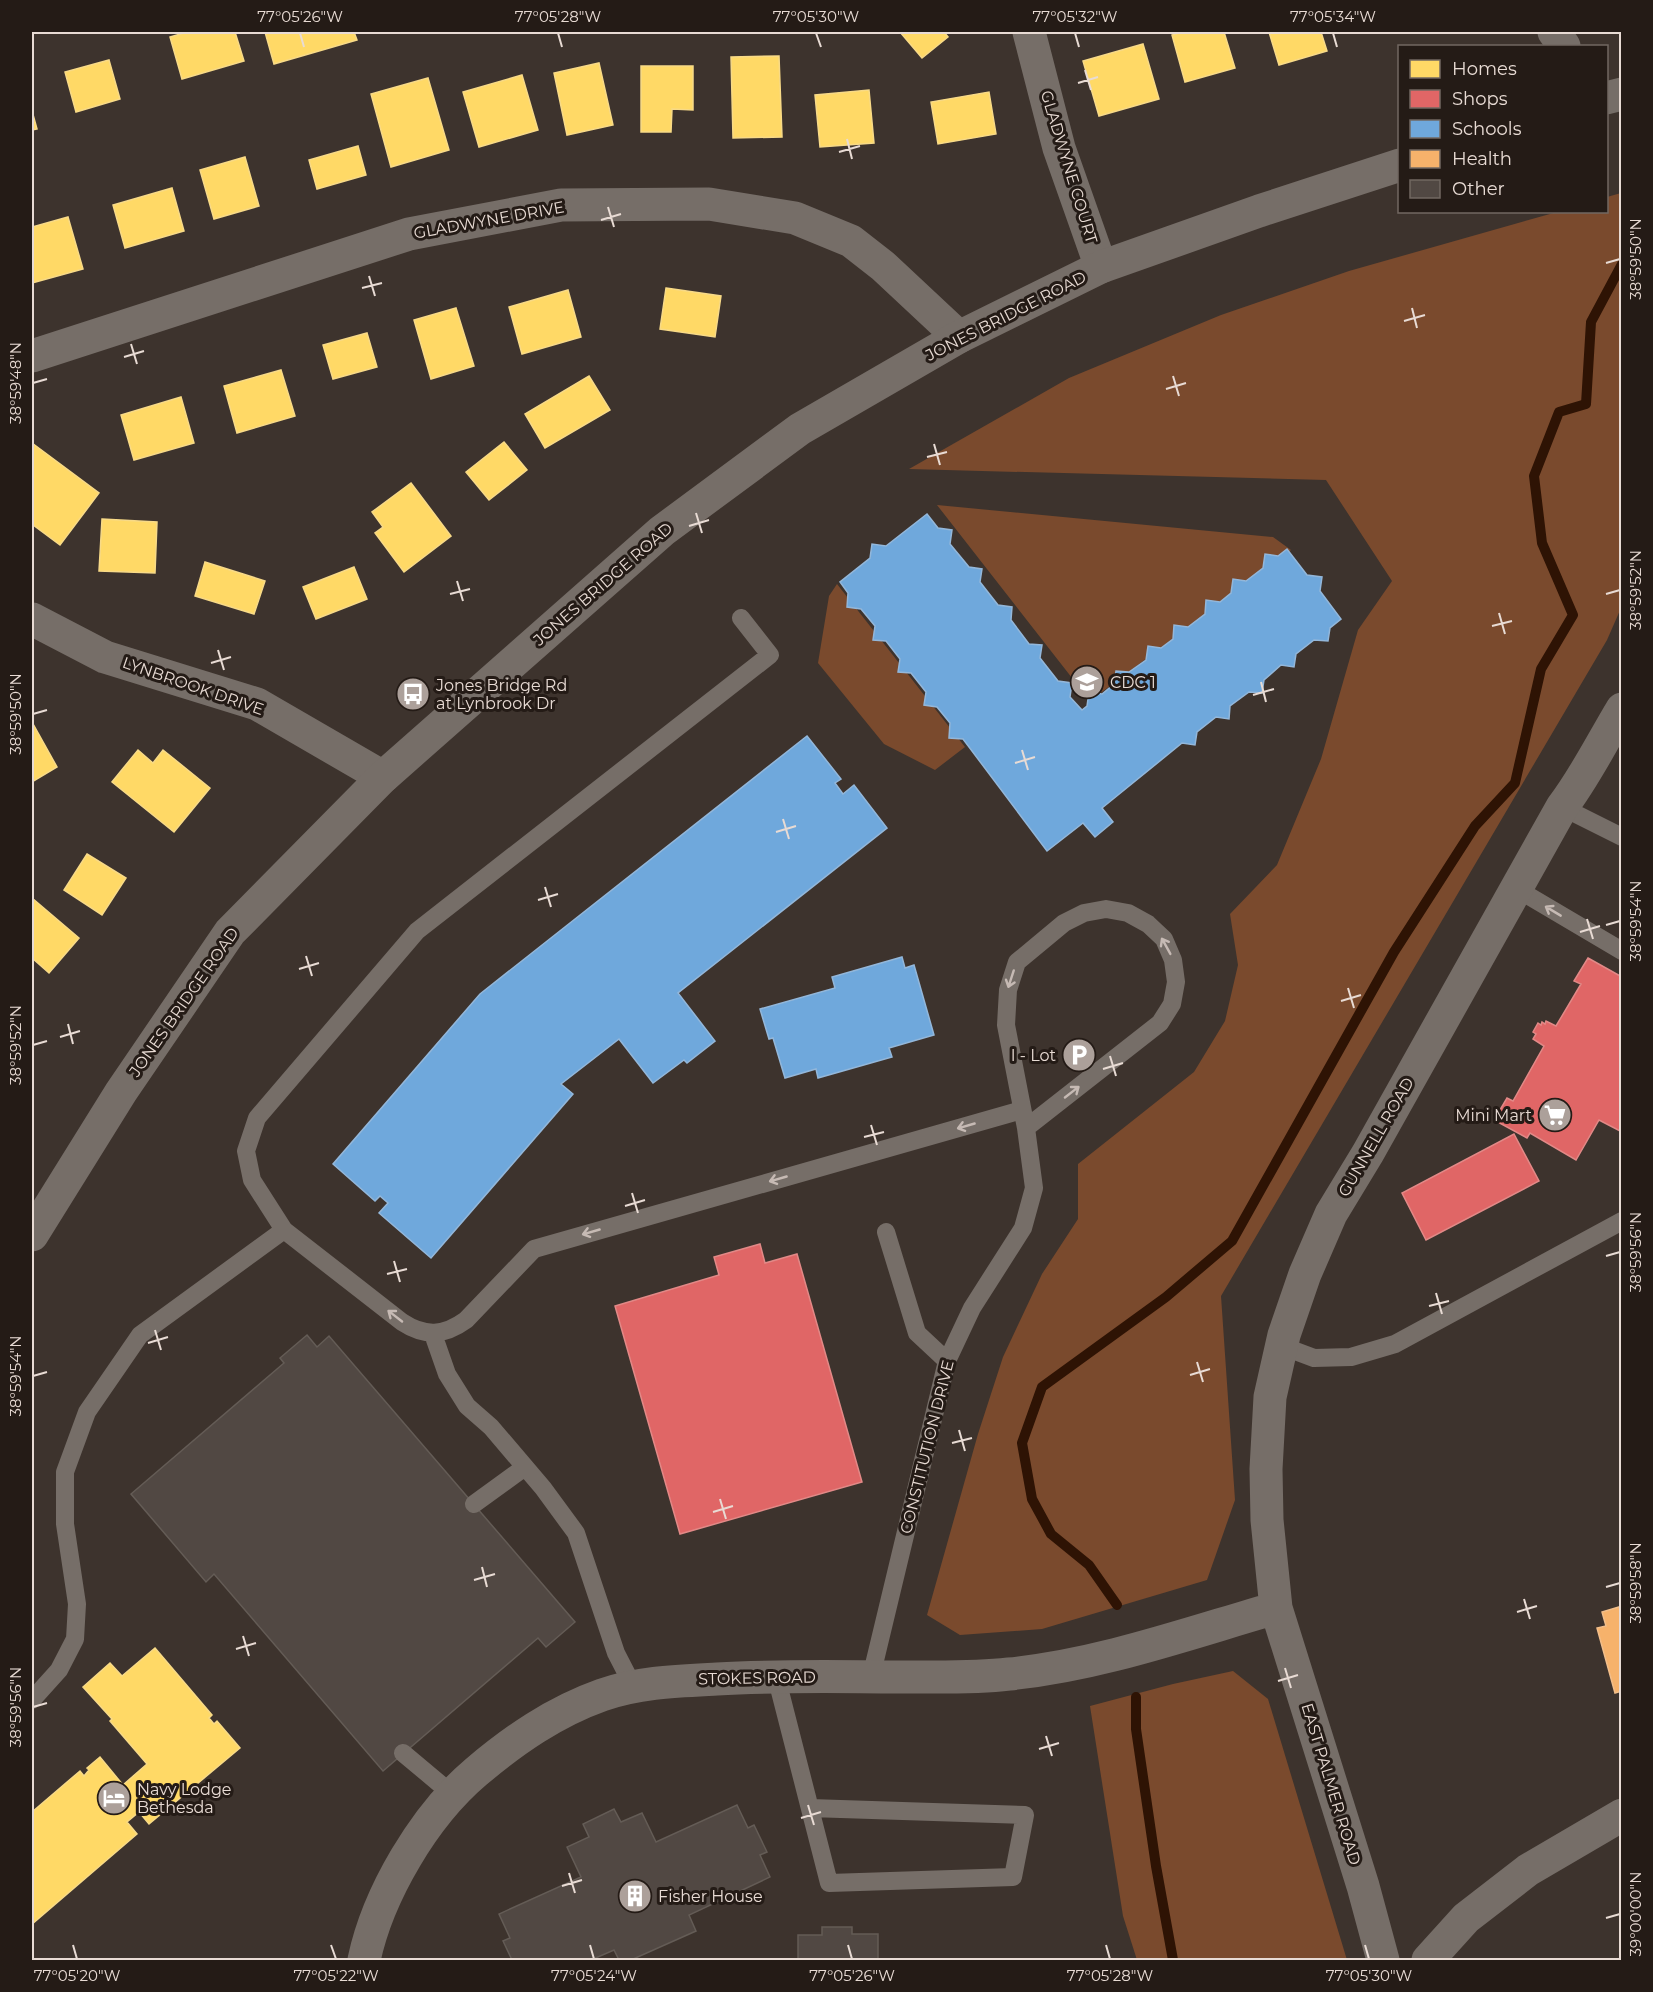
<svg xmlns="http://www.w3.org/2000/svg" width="1653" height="1992" font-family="Montserrat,sans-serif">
	<rect width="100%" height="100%" fill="#3d332d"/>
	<!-- green -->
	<path fill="#7a4a2d" d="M1621,193V608L1607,640L1221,1296L1235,1500L1207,1580L1042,1629L960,1635L927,1615L978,1434L1003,1357L1042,1274L1078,1219V1164L1194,1072L1225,1021L1238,965L1230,914L1277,865L1321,759L1358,630L1392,581L1326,480L909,469L1069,378L1221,315L1349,271L1557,212H1606L1607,197Z
		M937,505L1273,537L1291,550L1090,701Z
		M837,584L965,747L935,770L884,744L818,663L829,596Z
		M1233,1671L1268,1699L1347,1960H1137L1123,1916L1090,1706L1173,1684Z"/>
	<!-- homes -->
	<path fill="#ffd966" stroke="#f8da87" stroke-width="1.5" d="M187,32H235L244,61L182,79L170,37Z
		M265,32H354L357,40L274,64Z
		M900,32H944L948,37L922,58Z
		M1182,32H1224L1235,68L1185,82L1172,35Z
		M1269,32H1321L1327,51L1279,65Z
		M1143,44L1159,99L1099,116L1083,61Z
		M779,56L782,137L733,138L731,57Z
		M109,60L120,99L76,112L65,72Z
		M599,63L613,125L567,135L554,73Z
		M641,66H693V110L672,109L671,132H641Z
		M522,75L538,130L479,147L463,92Z
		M428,78L449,150L391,167L371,94Z
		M869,90L874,143L820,147L815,95Z
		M989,92L996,134L938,144L931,102Z
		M32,111L37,129L32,130Z
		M358,146L366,175L317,189L309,160Z
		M245,157L259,206L214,219L200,170Z
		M172,188L184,231L125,248L113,205Z
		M68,217L83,269L32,283V227Z
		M666,288L721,296L715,337L660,329Z
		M568,290L581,337L522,354L509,307Z
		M456,308L474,366L431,379L414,320Z
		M367,333L377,367L333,379L323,345Z
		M281,370L295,416L237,433L224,386Z
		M589,376L610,410L545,448L525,414Z
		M181,397L194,443L134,460L121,415Z
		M504,442L527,470L489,500L466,472Z
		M32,443L99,493L60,545L32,524Z
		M411,483L451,536L404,572L375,533L383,527L372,512Z
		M102,519L157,522L155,573L99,571Z
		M205,562L265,581L254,614L195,596Z
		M354,567L367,599L316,619L303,587Z
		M32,722L57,767L32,782Z
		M138,750L153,763L163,750L210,788L174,832L112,782Z
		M87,854L126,878L102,915L64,890Z
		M32,898L79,938L49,973L32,958Z
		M155,1648L212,1715L209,1718L214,1724L217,1721L240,1748L149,1824L139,1812L127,1822L137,1834L32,1924V1812L80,1771L84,1776L89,1770L87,1768L100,1757L123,1785L147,1764L110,1721L112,1719L83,1687L110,1663L122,1676Z"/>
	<!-- shops -->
	<path fill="#e06666" stroke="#e28987" stroke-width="1.5" d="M1588,958L1622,977V1132L1599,1120L1576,1160L1530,1133L1527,1138L1494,1120L1507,1098L1513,1101L1544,1046L1533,1039L1536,1034L1533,1032L1538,1023L1541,1025L1542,1022L1545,1024L1546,1021L1556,1026L1581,984L1574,981Z
		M1514,1134L1539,1181L1426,1240L1402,1193Z
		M760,1244L765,1263L797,1254L862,1482L680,1534L615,1306L719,1275L714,1257Z"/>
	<!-- schools -->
	<path fill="#6fa8dc" stroke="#93b7da" stroke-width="1.5" d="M927,514L938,528L952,530L950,544L969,567L982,569L980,582L998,605L1012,607L1011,620L1029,644L1042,645L1040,658L1058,681L1072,683L1070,697L1082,710L1087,706L1089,692L1102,694L1114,684L1116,671L1129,672L1146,660L1148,646L1161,648L1173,639L1174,625L1188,627L1205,614L1206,600L1220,602L1231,593L1233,579L1246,581L1263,568L1265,554L1278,556L1287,549L1307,575L1322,577L1320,591L1341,619L1330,628L1328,641L1314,640L1296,654L1294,667L1281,665L1264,680L1262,693L1249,692L1230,706L1229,719L1216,717L1197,732L1195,745L1182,743L1102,808L1113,822L1095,837L1083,823L1047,851L963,739L949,738L950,723L937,707L924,705L926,692L911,673L898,672L900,659L886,641L873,640L875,626L861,609L847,607L848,593L840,582L870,558L872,544L886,546Z
		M807,736L841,779L835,783L843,794L854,785L887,828L678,993L715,1041L687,1063L684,1060L653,1083L619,1039L561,1084L573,1094L431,1258L379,1213L388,1203L380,1196L375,1201L333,1164L480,994Z
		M902,957L905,968L914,965L934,1035L889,1048L892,1057L818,1078L816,1069L785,1078L773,1038L769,1039L760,1009L835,988L832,977Z"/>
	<!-- health -->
	<path fill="#f6b26b" stroke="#f2be8a" stroke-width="1.5" d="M1622,1606V1691L1615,1693L1597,1628L1606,1626L1602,1612Z"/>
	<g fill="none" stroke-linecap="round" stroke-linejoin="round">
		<!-- stream -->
		<path stroke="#2e1304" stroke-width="10" d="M1117,1605L1089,1565L1051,1534L1032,1499L1022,1443L1042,1387L1166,1297L1232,1241L1394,952L1475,826L1515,783L1541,669L1573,615L1542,543L1534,476L1559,412L1586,404L1591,322L1622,264
			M1136,1697V1729L1156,1866L1173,1960"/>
	</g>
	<!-- building -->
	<path fill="#514843" stroke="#645c56" stroke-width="1.5" d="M307,1335L317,1347L329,1336L575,1622L546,1647L538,1638L383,1771L214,1574L206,1582L131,1494L284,1363L280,1358Z
		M737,1805L748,1828L754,1825L767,1852L760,1855L770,1877L689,1915L696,1931L631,1960H619L614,1950L591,1960H512L503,1941L510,1938L499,1914L581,1877L567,1847L589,1837L583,1824L614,1809L621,1822L642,1813L656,1842Z
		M822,1927H852V1934H878V1960H798V1935H822Z"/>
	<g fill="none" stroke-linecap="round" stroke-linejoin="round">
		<!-- service -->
		<path stroke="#766e68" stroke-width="18" d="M741,618L770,655L417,931L257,1118L246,1151L252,1180L284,1230L402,1322C425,1337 444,1336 466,1320L534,1249L1022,1110
			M1562,807L1622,837
			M1517,889L1622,951
			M886,1232L917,1333L947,1361
			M433,1334L447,1374L467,1406L491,1427L543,1488L576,1533L616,1653L633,1686
			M1282,1346L1314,1358L1351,1357L1395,1344L1622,1221
			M474,1504L525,1467
			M776,1676L829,1883L1013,1877L1025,1815L810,1808
			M871,1677L947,1361L972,1308L1023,1228L1034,1188L1026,1128L1006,1025L1008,990L1017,962L1064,923L1084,913L1106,909L1128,913L1148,924L1164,939L1173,960L1176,982L1172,1004L1160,1023L1026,1128
			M32,1700L59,1670L75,1639L77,1604L65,1524V1472L87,1412L140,1335L284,1230
			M403,1753L452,1794"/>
		<!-- minor -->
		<path stroke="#766e68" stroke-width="33" d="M1029,32L1059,148L1101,267
			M1554,32L1564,46
			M32,356L409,234L561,205L709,204L795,218L851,241L883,266L959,337
			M32,619L105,657L257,704L383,777
			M364,1960C378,1894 424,1816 476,1772C514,1740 554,1712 602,1695C639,1682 678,1681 717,1679C781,1675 844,1677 908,1677C942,1677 975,1678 1009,1674C1100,1665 1189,1633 1276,1608
			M1383,1960L1363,1886L1276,1608L1267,1520L1266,1469L1270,1397L1284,1335L1305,1274L1331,1214L1368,1153L1562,807C1585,777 1602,742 1622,709
			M1428,1960L1466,1918L1528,1870L1622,1815"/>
		<!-- secondary -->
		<path stroke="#766e68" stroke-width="33" d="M1606,98L1622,94
			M32,1235L121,1092L230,932L383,777L662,531L800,429L959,337L1101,267L1259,211L1400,165"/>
	</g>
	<!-- one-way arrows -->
	<defs><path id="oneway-shaft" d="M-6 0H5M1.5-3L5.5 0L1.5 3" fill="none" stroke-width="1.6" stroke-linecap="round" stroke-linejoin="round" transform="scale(1.5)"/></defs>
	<g stroke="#c6bab4">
		<use href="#oneway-shaft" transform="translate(1553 911) rotate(-149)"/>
		<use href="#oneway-shaft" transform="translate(1166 946) rotate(-119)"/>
		<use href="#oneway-shaft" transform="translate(1011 979) rotate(108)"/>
		<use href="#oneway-shaft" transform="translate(1072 1092) rotate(-38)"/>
		<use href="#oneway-shaft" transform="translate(966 1126) rotate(164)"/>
		<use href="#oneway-shaft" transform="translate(778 1179) rotate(164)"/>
		<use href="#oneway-shaft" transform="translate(591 1232) rotate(164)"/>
		<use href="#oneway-shaft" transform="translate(395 1316) rotate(-142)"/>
	</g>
	<!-- ticks -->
	<path fill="none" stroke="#e8dbd4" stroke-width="2" d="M300,33L304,47M558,33L562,47M816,33L821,47M1075,33L1079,47M1333,33L1337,47M1085,70L1091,90M1078,83L1098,77M847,139L852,159M839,152L860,146M608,207L614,227M601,220L621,214M1606,263L1620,259M369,276L375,296M362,288L382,283M1412,308L1417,328M1404,321L1425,315M131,344L137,364M124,357L144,351M1173,376L1179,396M33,383L47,379M1166,389L1186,383M934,444L940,465M927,457L947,452M696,513L702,533M689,526L709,520M457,581L463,601M450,594L470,589M1606,594L1620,590M1499,613L1505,634M1492,626L1512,621M218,650L224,670M211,663L231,657M1261,682L1266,702M1253,695L1274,689M33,714L47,710M1022,750L1028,770M1015,763L1035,757M783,819L789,839M776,832L796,826M545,887L551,907M538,900L558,894M1587,919L1593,939M1606,925L1620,921M1580,932L1600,926M306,956L312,976M299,969L319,963M1348,988L1354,1008M1341,1001L1361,995M68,1024L73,1044M60,1037L80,1031M33,1045L47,1041M1110,1056L1116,1076M1103,1069L1123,1063M871,1125L877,1145M864,1137L884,1132M632,1193L638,1213M625,1206L645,1200M1606,1256L1620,1252M394,1261L400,1282M387,1274L407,1269M1436,1293L1442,1314M1429,1306L1449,1301M155,1330L161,1350M148,1343L168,1337M1197,1362L1203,1382M1190,1375L1210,1369M33,1376L47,1372M959,1430L965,1451M952,1443L972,1438M720,1499L726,1519M713,1512L733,1506M482,1567L487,1587M474,1580L495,1574M1606,1587L1620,1583M1524,1599L1530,1619M1517,1612L1537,1606M243,1636L249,1656M236,1649L256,1643M1285,1668L1291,1688M1278,1681L1298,1675M33,1707L47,1703M1046,1736L1052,1756M1039,1749L1059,1743M808,1805L814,1825M801,1818L821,1812M569,1873L575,1893M562,1886L582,1880M1606,1918L1620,1914M73,1945L77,1959M331,1945L336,1959M590,1945L594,1959M848,1945L852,1959M1106,1945L1110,1959M1365,1945L1369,1959"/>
	<!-- icons -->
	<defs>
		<symbol id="school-disc" viewBox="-11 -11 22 22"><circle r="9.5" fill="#aca09a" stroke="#241b16"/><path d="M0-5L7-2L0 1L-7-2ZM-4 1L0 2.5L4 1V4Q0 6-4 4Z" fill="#fff"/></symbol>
		<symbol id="bus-disc" viewBox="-11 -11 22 22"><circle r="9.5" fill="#aca09a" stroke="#241b16"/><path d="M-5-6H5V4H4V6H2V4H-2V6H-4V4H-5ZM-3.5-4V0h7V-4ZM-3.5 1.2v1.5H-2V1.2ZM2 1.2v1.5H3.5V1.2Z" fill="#fff"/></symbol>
		<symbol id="parking-disc" viewBox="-11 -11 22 22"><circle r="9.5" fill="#aca09a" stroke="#241b16"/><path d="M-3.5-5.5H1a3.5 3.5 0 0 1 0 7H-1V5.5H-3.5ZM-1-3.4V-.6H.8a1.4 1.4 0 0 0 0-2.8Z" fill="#fff"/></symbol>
		<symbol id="supermarket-disc" viewBox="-11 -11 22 22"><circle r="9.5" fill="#aca09a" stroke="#241b16"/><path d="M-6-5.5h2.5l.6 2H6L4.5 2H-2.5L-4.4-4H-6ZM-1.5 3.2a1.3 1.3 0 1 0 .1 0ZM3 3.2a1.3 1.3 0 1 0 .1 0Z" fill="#fff"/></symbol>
		<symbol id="hotel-disc" viewBox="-11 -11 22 22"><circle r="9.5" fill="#aca09a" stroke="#241b16"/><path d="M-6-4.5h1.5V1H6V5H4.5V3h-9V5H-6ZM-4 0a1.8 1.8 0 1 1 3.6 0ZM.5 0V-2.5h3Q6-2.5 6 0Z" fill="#fff"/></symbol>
		<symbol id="building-disc" viewBox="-11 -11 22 22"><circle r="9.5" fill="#aca09a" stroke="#241b16"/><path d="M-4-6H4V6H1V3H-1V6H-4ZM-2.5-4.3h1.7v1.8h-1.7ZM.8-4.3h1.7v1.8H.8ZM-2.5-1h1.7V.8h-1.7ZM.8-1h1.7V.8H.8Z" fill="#fff"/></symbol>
	</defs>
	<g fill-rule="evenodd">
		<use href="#school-disc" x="1068" y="663" width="38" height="38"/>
		<use href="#bus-disc" x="394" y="675" width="38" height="38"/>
		<use href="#parking-disc" x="1060" y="1036" width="38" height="38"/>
		<use href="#supermarket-disc" x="1536" y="1096" width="38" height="38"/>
		<use href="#hotel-disc" x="95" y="1779" width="38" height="38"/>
		<use href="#building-disc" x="616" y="1877" width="38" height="38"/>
	</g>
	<g text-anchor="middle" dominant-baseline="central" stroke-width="6" stroke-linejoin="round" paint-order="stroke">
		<!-- street labels -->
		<g font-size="16" fill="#e8dbd4" stroke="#241b16">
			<text transform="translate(1069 167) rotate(73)">GLADWYNE COURT</text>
			<text transform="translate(489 220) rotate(-10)">GLADWYNE DRIVE</text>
			<text transform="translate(1006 316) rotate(-27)">JONES BRIDGE ROAD</text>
			<text transform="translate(603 584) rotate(-41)">JONES BRIDGE ROAD</text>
			<text transform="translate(193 686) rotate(19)">LYNBROOK DRIVE</text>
			<text transform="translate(184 1002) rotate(-55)">JONES BRIDGE ROAD</text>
			<text transform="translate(1376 1137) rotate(-60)">GUNNELL ROAD</text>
			<text transform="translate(927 1447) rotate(-76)">CONSTITUTION DRIVE</text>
			<text transform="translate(757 1678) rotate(-1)">STOKES ROAD</text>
			<text transform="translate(1331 1784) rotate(73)">EAST PALMER ROAD</text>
		</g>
		<!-- poi labels -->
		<g font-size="16" fill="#e8dbd4" stroke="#241b16" text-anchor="start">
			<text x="1110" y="682">CDC 1</text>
			<text x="436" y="685">Jones Bridge Rd<tspan x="436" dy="18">at Lynbrook Dr</tspan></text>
			<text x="1056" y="1055" text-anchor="end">I - Lot</text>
			<text x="1532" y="1115" text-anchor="end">Mini Mart</text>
			<text x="137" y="1789">Navy Lodge<tspan x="137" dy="18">Bethesda</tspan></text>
			<text x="658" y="1896">Fisher House</text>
		</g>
	</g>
	<!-- border -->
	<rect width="1653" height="1992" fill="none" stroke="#241b16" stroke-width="66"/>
	<!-- legend -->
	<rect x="1398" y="45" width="210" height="168" fill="#241b16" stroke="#726862" stroke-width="1.5"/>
	<rect x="1410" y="60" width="30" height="18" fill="#ffd966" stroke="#726862" stroke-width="1.5"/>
	<text x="1452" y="75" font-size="18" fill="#e8dbd4">Homes</text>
	<rect x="1410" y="90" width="30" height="18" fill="#e06666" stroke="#726862" stroke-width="1.5"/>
	<text x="1452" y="105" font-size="18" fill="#e8dbd4">Shops</text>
	<rect x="1410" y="120" width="30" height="18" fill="#6fa8dc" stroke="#726862" stroke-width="1.5"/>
	<text x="1452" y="135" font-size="18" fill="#e8dbd4">Schools</text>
	<rect x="1410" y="150" width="30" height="18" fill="#f6b26b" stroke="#726862" stroke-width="1.5"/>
	<text x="1452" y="165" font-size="18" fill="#e8dbd4">Health</text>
	<rect x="1410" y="180" width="30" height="18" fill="#514843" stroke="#726862" stroke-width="1.5"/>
	<text x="1452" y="195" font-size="18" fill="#e8dbd4">Other</text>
	<rect x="33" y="33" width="1587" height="1926" fill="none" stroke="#e8dbd4" stroke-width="2"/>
	<g font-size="15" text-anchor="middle" fill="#e8dbd4">
		<text x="300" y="22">77°05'26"W</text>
		<text x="558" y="22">77°05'28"W</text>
		<text x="816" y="22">77°05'30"W</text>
		<text x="1075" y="22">77°05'32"W</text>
		<text x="1333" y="22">77°05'34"W</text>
		<text transform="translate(1636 259) rotate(-90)" y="5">38°59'50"N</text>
		<text transform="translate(16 383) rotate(-90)" y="5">38°59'48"N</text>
		<text transform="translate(1636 590) rotate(-90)" y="5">38°59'52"N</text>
		<text transform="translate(16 714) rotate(-90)" y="5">38°59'50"N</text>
		<text transform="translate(1636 921) rotate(-90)" y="5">38°59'54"N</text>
		<text transform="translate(16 1045) rotate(-90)" y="5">38°59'52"N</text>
		<text transform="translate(1636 1252) rotate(-90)" y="5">38°59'56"N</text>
		<text transform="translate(16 1376) rotate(-90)" y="5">38°59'54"N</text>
		<text transform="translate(1636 1583) rotate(-90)" y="5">38°59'58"N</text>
		<text transform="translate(16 1707) rotate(-90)" y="5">38°59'56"N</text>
		<text transform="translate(1636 1914) rotate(-90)" y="5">39°00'00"N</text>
		<text x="77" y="1981">77°05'20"W</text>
		<text x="336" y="1981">77°05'22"W</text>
		<text x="594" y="1981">77°05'24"W</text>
		<text x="852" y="1981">77°05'26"W</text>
		<text x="1110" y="1981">77°05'28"W</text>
		<text x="1369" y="1981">77°05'30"W</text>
	</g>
</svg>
